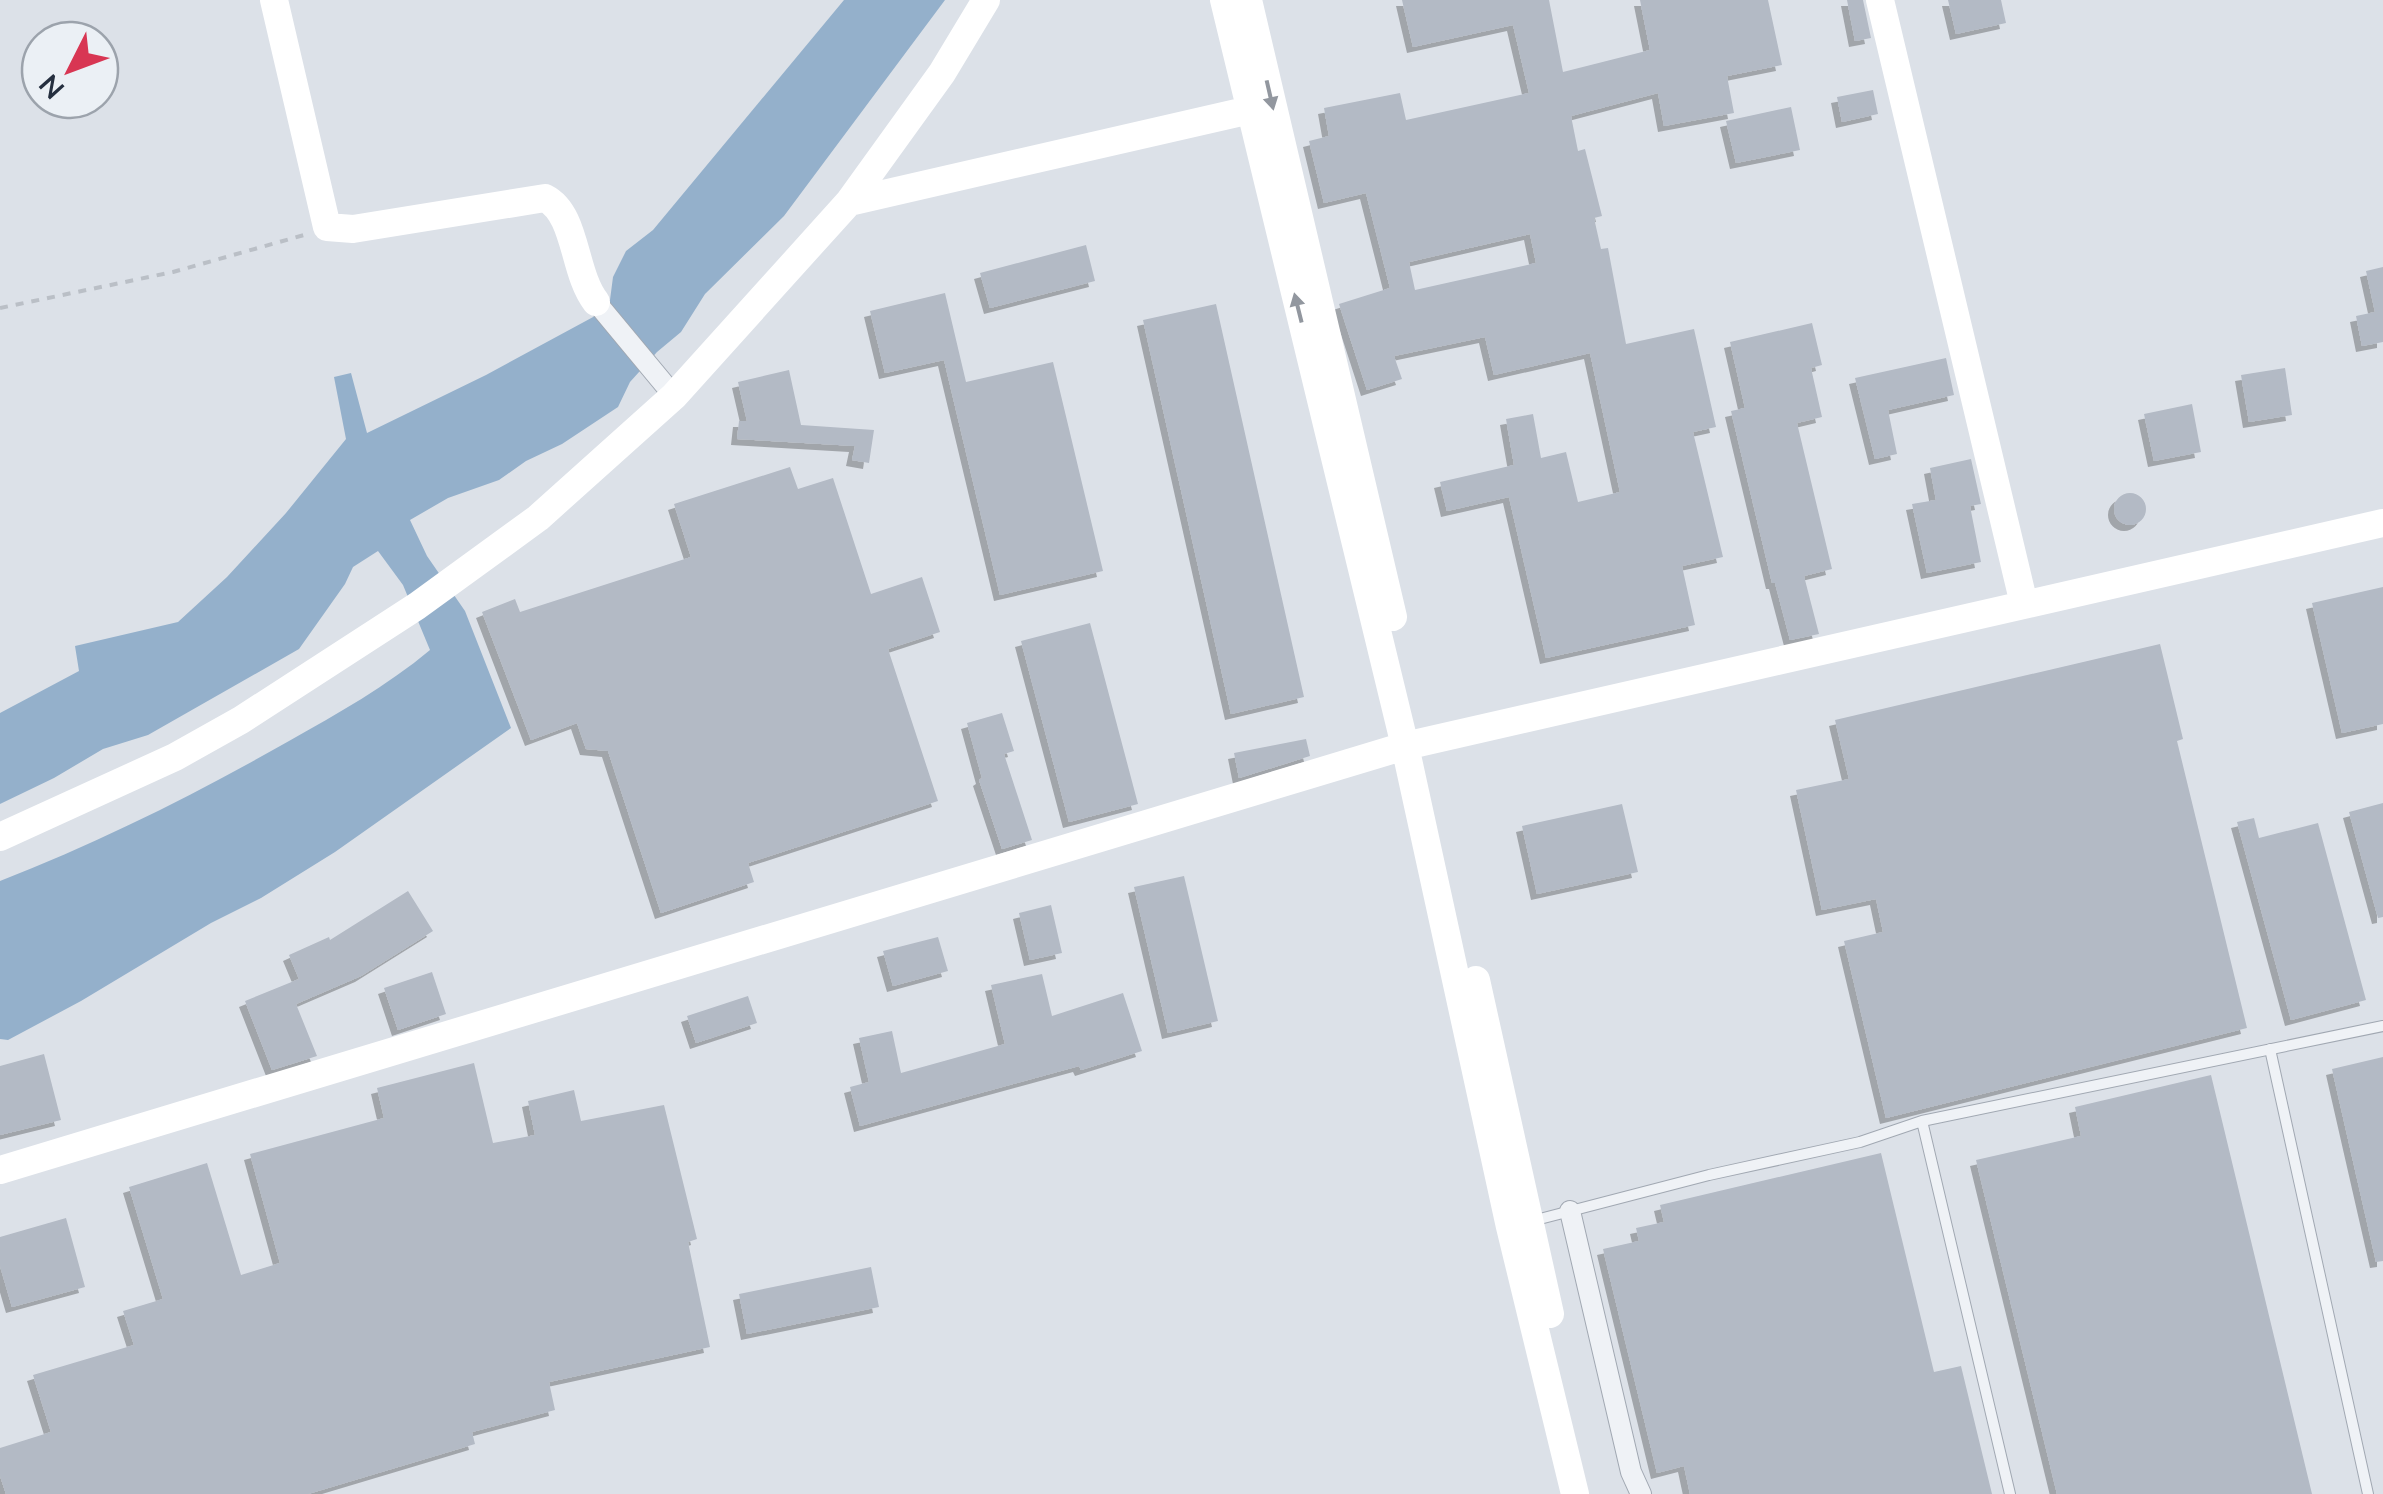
<svg xmlns="http://www.w3.org/2000/svg" width="2383" height="1494" font-family="Mulish,sans-serif">
	<defs>
		<filter id="shadow"><feDropShadow dx="-6" dy="6" stdDeviation="0" flood-color="#0004"/></filter>
	</defs>
	<rect width="100%" height="100%" fill="#dce1e8"/>
	<!-- water -->
	<path fill="#94b0cb" d="M844,0H945L784,216L705,294L681,332L657,352L630,382L618,407L562,444L526,461L499,480L448,498L410,520L427,556L465,611L511,728L335,852L261,898L211,923L81,1001L8,1040L0,1039V881C100,842 196,794 289,741C337,714 387,686 430,650L403,585L378,551L353,567L345,584L299,649L148,735L103,749L54,778L0,804V713L79,671L75,646L178,622L227,577L286,513L346,439L334,377L351,373L367,433L486,375L595,316L610,300L613,277L626,251L653,230Z"/>
	<!-- building -->
	<path fill="#b3bac5" fill-rule="evenodd" filter="url(#shadow)" d="M1402,0H1549L1563,72L1650,50L1640,0H1768L1782,65L1727,76L1734,113L1664,126L1658,93L1571,116L1578,151L1585,149L1602,216L1594,218L1601,249L1608,248L1626,344L1694,329L1716,427L1693,432L1723,557L1682,566L1695,625L1546,658L1509,497L1447,511L1440,482L1514,465L1506,419L1533,414L1541,458L1566,452L1578,502L1620,492L1590,353L1494,375L1485,337L1394,356L1402,379L1367,390L1339,304L1390,288L1366,193L1324,203L1309,141L1329,136L1324,108L1400,93L1406,120L1529,93L1513,25L1413,47ZM1530,234L1536,263L1415,290L1409,262Z
		M1847,0H1863L1871,38L1855,41Z
		M1948,0H2001L2006,23L1956,34Z
		M1873,90L1878,114L1842,122L1837,97Z
		M1791,107L1800,150L1736,163L1726,121Z
		M1086,245L1095,281L990,308L980,273Z
		M2383,267V342L2362,346L2356,316L2375,312L2366,271Z
		M945,293L966,382L1053,362L1103,571L1000,595L944,360L885,373L870,311Z
		M1216,304L1304,697L1231,714L1143,320Z
		M1812,323L1822,365L1811,368L1822,417L1797,423L1832,569L1804,576L1819,634L1790,640L1775,583H1772L1731,411L1745,408L1730,342Z
		M1946,358L1954,395L1888,410L1897,454L1875,459L1855,378Z
		M2285,368L2292,415L2249,422L2241,375Z
		M789,370L801,425L874,430L869,463L852,460L855,446L737,439L739,421H747L738,382Z
		M2192,404L2201,452L2154,461L2144,414Z
		M1971,459L1981,504L1970,506L1981,562L1927,573L1912,504L1936,500L1930,468Z
		M790,467L798,489L833,478L871,594L922,577L940,632L888,649L938,801L748,863L754,882L661,913L608,751L586,749L577,723L531,740L482,612L515,599L520,612L691,557L674,504Z
		M2114 509a16 16 0 1 1 32 0a16 16 0 1 1-32 0Z
		M2383,587V724L2342,733L2312,603Z
		M1090,623L1138,804L1069,822L1021,641Z
		M2160,644L2183,739L2177,741L2247,1028L1886,1118L1844,941L1883,932L1876,899L1822,910L1796,790L1849,779L1835,720Z
		M1002,713L1014,751L1004,754L1032,840L1002,849L979,780L982,778L967,723Z
		M1306,739L1310,756L1239,778L1234,753Z
		M2383,803V917L2378,918L2349,812Z
		M1622,804L1638,872L1537,894L1522,826Z
		M2254,818L2259,838L2318,823L2366,1000L2291,1020L2237,822Z
		M1184,876L1218,1021L1168,1033L1134,887Z
		M408,891L433,931L361,976L296,1004L317,1056L272,1070L245,1001L299,979L289,955L329,937L330,940Z
		M1051,905L1062,953L1030,960L1019,913Z
		M938,937L948,971L893,986L883,951Z
		M432,972L446,1014L398,1030L384,988Z
		M1042,974L1052,1016L1123,993L1142,1051L1081,1070L1079,1066L860,1126L850,1087L869,1082L859,1038L892,1031L901,1073L1005,1044L991,985Z
		M748,996L757,1023L696,1043L687,1016Z
		M44,1054L61,1120L0,1135V1066Z
		M2383,1057V1261L2376,1262L2332,1069Z
		M474,1063L493,1143L535,1135L528,1101L574,1090L581,1121L664,1105L697,1239L688,1242L710,1347L549,1382L555,1410L472,1432L475,1444L308,1494H6L0,1476V1448L51,1432L33,1375L134,1345L123,1311L163,1299L129,1187L207,1163L241,1275L280,1263L250,1154L384,1118L377,1088Z
		M2211,1075L2312,1494H2057L1976,1160L2081,1136L2075,1107Z
		M1881,1153L1934,1372L1961,1366L1992,1494H1690L1684,1466L1657,1473L1603,1249L1639,1241L1636,1228L1664,1222L1660,1205Z
		M66,1218L85,1287L12,1307L0,1266V1237Z
		M871,1267L879,1307L747,1334L739,1294Z"/>
	<g fill="none" stroke-linecap="round" stroke-linejoin="round">
		<defs>
			<path id="lane" d="M2270,1049L2368,1494
				M1922,1121L2010,1494
				M1532,1221L1709,1175L1860,1142L1922,1121L2383,1026"/>
			<path id="street" d="M596,302L674,396
				M1570,1211L1631,1472L1641,1494"/>
		</defs>
		<!-- lane casing -->
		<use href="#lane" stroke="#a1a8b2" stroke-width="12"/>
		<!-- street casing -->
		<use href="#street" stroke="#a1a8b2" stroke-width="22"/>
		<!-- path -->
		<path stroke="#babfc6" stroke-width="4" stroke-dasharray="8 8" stroke-linecap="butt" d="M0,308L173,272L304,235"/>
		<!-- lane -->
		<use href="#lane" stroke="#eff2f6" stroke-width="10"/>
		<!-- street -->
		<use href="#street" stroke="#eff2f6" stroke-width="20"/>
		<!-- secondary -->
		<path stroke="#fff" stroke-width="28" d="M274,0L327,227L353,229L545,198C577,214 573,273 596,302
			M1224,0L1405,746L1510,1227L1575,1494
			M1248,0L1393,617
			M1880,0L2024,604
			M849,202L1250,110
			M0,837L175,757L241,720L417,606L538,518L674,396L849,202L942,73L986,0
			M1476,980L1550,1314
			M0,1170L1405,746L2383,523"/>
	</g>
	<!-- one-way arrows -->
	<defs><path id="oneway-solid" d="M-6-.8H1V-3.2L6.5 0L1 3.2V.8H-6Z" transform="scale(2.5)"/></defs>
	<g fill="#92979f">
		<use href="#oneway-solid" transform="translate(1270 95) rotate(77)"/>
		<use href="#oneway-solid" transform="translate(1298 308) rotate(-104)"/>
	</g>
	<!-- north arrow -->
	<g transform="translate(70 70) rotate(228)"><circle r="48" fill="#ebf0f5" stroke="#9ca3ac" stroke-width="2.5"/>
	<path d="M0-8L18 38L0 25L-18 38Z" fill="#d83653"/>
	<text y="-15" font-size="28" font-weight="bold" text-anchor="middle" fill="#252f3f">N</text>
	</g>
</svg>
